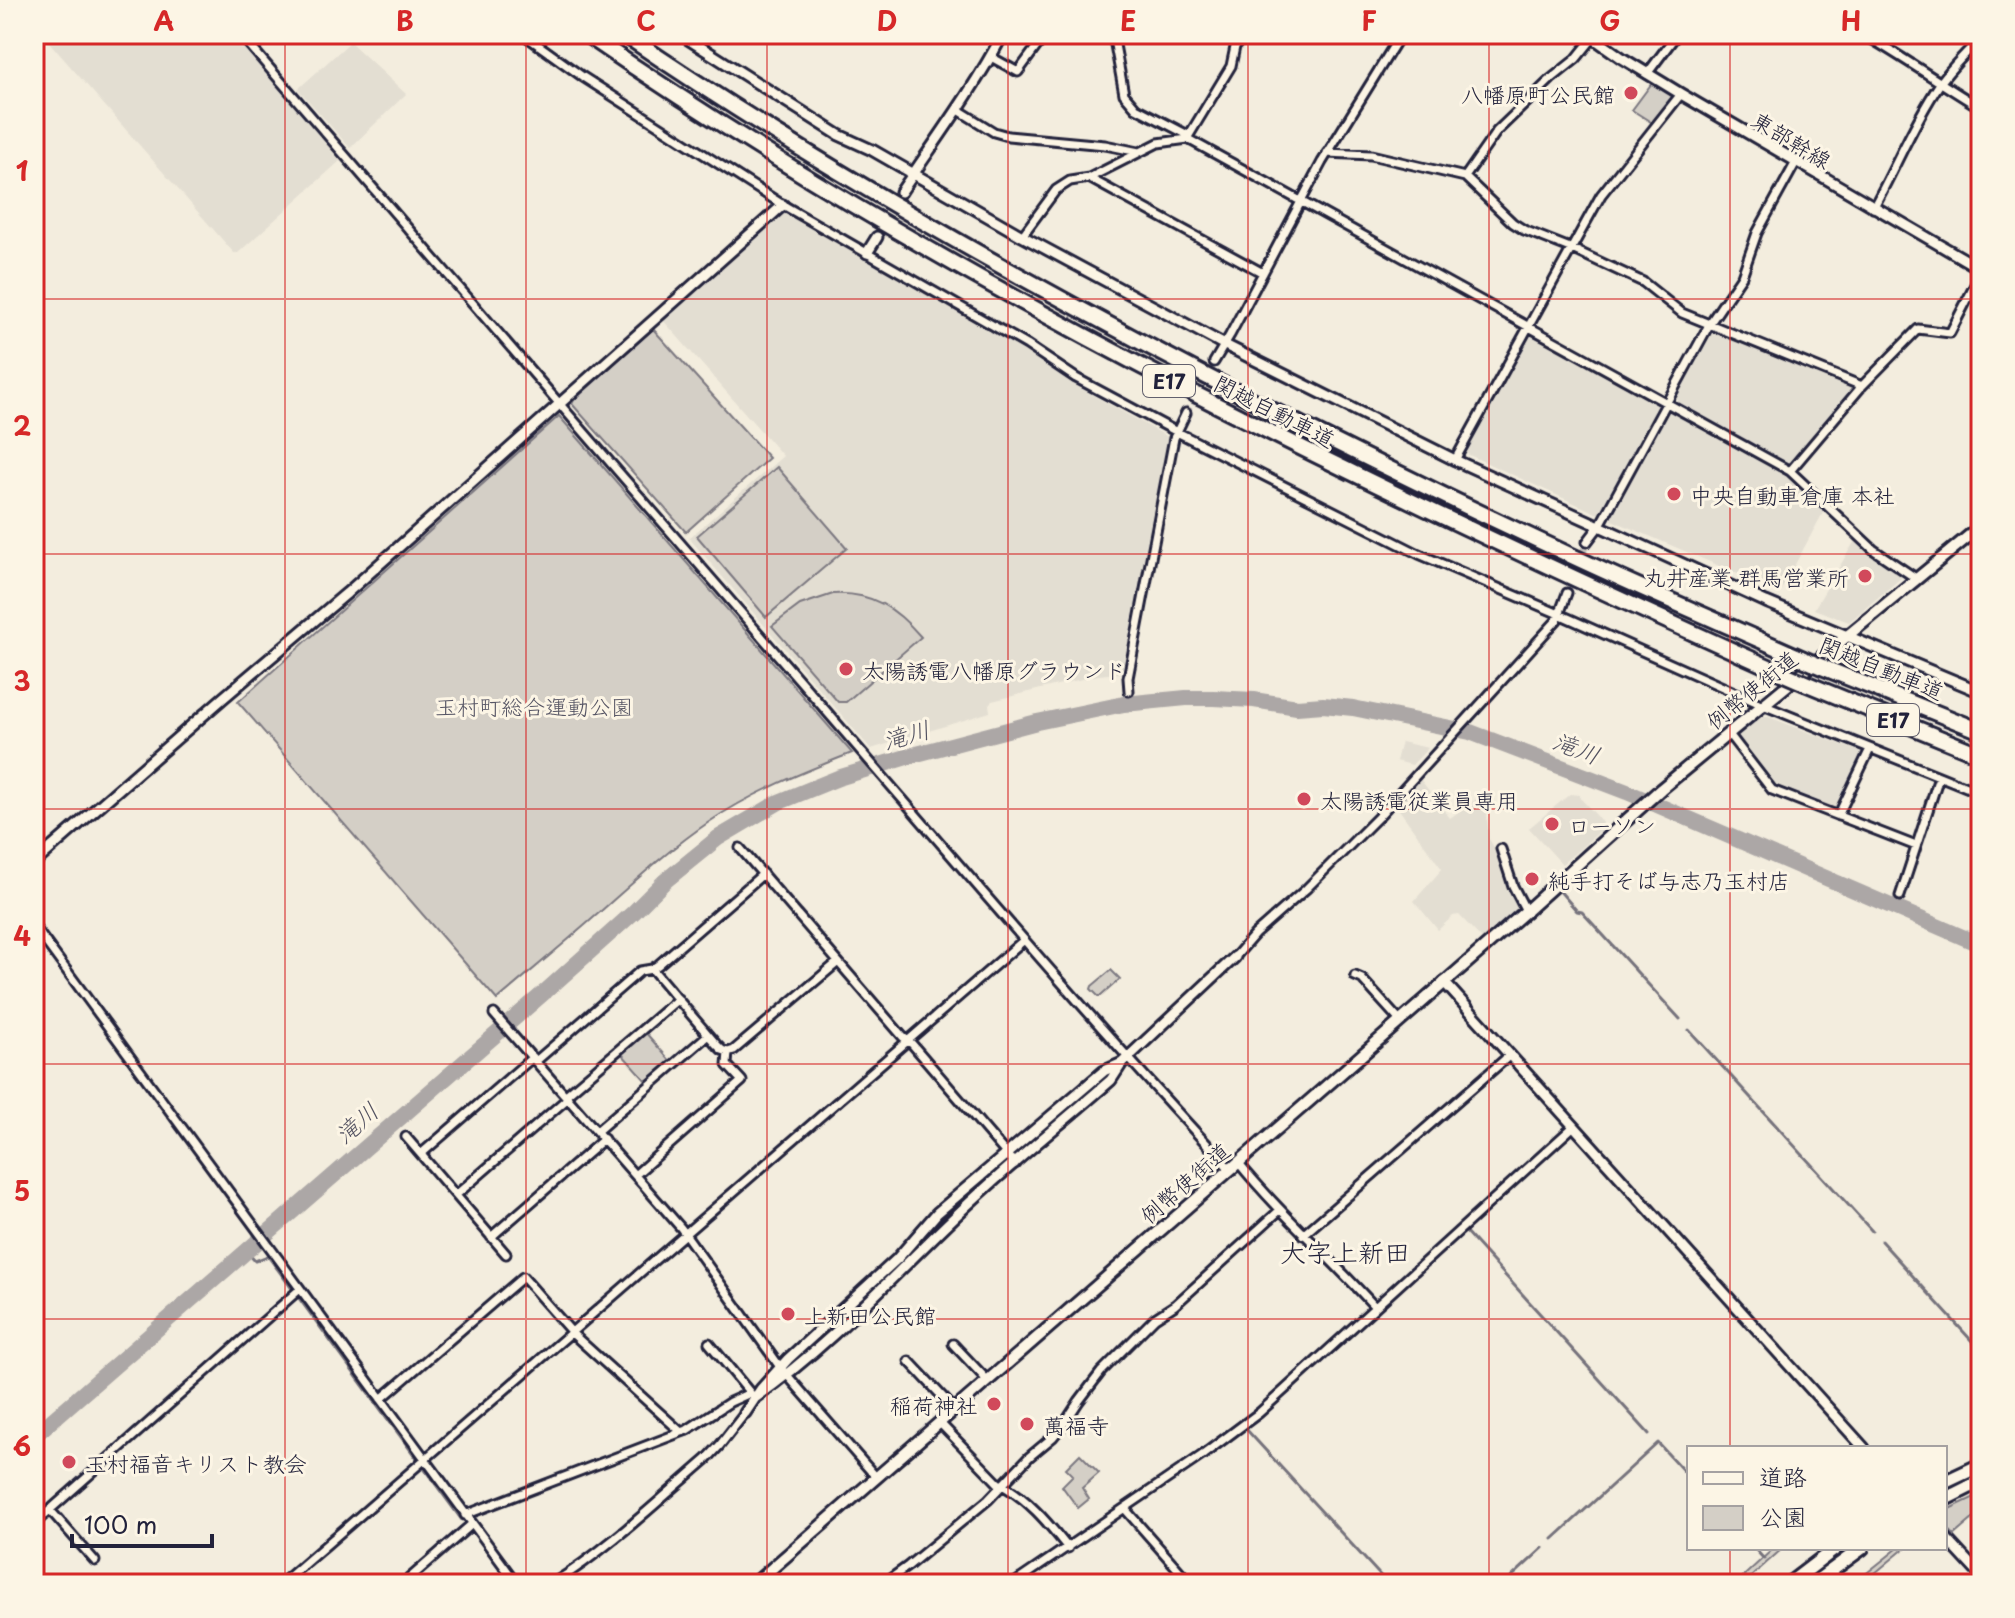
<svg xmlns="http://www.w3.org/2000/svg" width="2015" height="1618" font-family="'Playpen Sans','Klee One',sans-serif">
	<rect width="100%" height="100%" fill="#f3edde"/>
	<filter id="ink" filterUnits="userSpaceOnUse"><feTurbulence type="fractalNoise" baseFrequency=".0125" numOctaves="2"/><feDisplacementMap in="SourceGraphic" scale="16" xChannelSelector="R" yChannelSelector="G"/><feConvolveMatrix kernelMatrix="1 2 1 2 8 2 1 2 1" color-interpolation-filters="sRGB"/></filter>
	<g filter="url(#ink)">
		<!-- built -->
		<path fill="#e3ded2" d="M42,34H234L340,161L238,253H234Z
			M350,42L406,94L350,148L298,89Z
			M784,213L1023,350L1078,387L1168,437L1124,669L1120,673L1098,675L992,701L989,704L990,712L871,749L689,538L783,456L662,319Z
			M1710,330L1852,387L1854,391L1791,462L1788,463L1678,402L1676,394Z
			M1531,333L1659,403L1660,407L1602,514L1596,513L1465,453L1463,450L1527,336Z
			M1671,409L1786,473L1824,511L1780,592L1612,520V516L1668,410Z
			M1856,539L1901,576V578L1849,622L1814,609Z
			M1766,716L1864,753L1838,809L1834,812L1774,788L1734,738L1757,720Z
			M1401,742L1428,748L1412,765L1396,761Z
			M1420,779L1450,818L1485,793L1489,839L1495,849L1499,850L1507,880L1519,907L1482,939L1459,915L1453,916L1438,930L1414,901L1442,869L1395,804Z
			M1570,794L1580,795V798L1597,816L1605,827L1562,864L1529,828Z"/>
		<!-- green -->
		<path fill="#d4cfc6" stroke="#7b7880" stroke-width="2" d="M1652,83L1672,95L1673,98L1654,124L1632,110Z
			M653,329L769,458L686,532L572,404L574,400Z
			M559,416L852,753C803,772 753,792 709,822C669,849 635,881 600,912C566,942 531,971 497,1000L238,702Z
			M777,467L847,548L766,617L697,536Z
			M833,594C872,592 896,608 921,637L846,702H838L772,626L800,605Z
			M1111,970L1120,979L1101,996H1098L1091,989L1092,986Z
			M645,1032L672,1063L648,1083L621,1053Z
			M1080,1454L1099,1473L1082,1488L1089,1499L1078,1508L1062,1486L1073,1475L1066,1468Z
			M1981,1494V1512L1954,1535L1945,1525L1949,1509Z
			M1774,1548H1783L1743,1584H1735Z
			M1898,1548H1905L1862,1584H1853Z"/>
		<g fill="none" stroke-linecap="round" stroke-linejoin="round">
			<!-- stream -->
			<path stroke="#75727b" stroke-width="3" d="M1536,909L1558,889L1577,911L1582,912L1680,1019
				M1454,981L1515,927
				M1689,1030L1872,1231
				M1465,1231L1649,1434
				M1881,1241L1981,1351
				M246,1251L255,1261L268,1256L462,1520
				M1246,1429L1388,1584
				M671,1439L688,1435L727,1410
				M1553,1539L1658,1443L1689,1477
				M1754,1548L1764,1559
				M1504,1584L1543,1548"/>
			<!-- river -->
			<path stroke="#aca7a6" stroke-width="16" d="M34,1436L547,990L634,912L665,881L718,838L779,802L838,778L913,755L1037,722L1124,704L1186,698H1213L1254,700L1297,707L1323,705L1353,708L1470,732L1627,792L1981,945"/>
			<!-- minor-tunnel -->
			<path stroke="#c9c4bd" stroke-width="7" stroke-dasharray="7 3.5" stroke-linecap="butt" d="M1186,413L1214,362
				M1567,593L1587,542"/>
			<!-- tertiary-tunnel -->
			<path stroke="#c9c4bd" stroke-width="9" stroke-dasharray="9 4.5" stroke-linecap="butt" d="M877,237L896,202"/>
			<defs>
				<path id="minor" d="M240,34C430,256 623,477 815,698C952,856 1087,1016 1230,1169
					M523,34L583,77L783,205L1027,345L1076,378L1177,432L1419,554L1559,614L1763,705L1981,793
					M1113,34L1124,94L1136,108L1188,135
					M1863,34C1903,57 1941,84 1981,108
					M991,57L1018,72L1046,34
					M1647,74L1677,34
					M957,109L994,132L1008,136L1105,145L1139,152
					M1188,137L1231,66L1235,47L1243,34
					M1327,153L1371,155L1465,177L1513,223L1524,230L1570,248L1643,282L1682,313L1862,386
					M1465,177L1497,131L1551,79L1576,59L1593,38
					M1089,178L1263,273
					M1873,208C1896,167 1913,123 1939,85C1950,68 1967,53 1981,37
					M1022,236L1056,190L1070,181L1089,178L1158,143L1188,139L1790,471L1874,550L1917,579
					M1214,362L1230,335L1322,162L1401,34
					M1455,460L1601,195L1681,94
					M1790,471L1862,386L1918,329L1950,333L1981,273
					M1587,542L1600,525L1710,323L1742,276L1757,233L1796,162
					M1129,691L1128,678L1174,438L1186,413
					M1728,733L1772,790L1916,846
					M1838,816L1870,749
					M740,848L903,1037L912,1044L1015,1164
					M1501,849L1513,886L1526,911
					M1900,896L1939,777
					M34,926L517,1584
					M1235,957L1255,934L1306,889L1379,816L1557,620L1567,593
					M652,969L716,1044L722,1050L728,1052
					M1355,976L1362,979L1400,1021
					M494,1014L681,1228L780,1367L876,1477
					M728,1052L734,1050L838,962
					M536,1061L640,971L652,969L658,965L763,874
					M566,1095L678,999
					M597,1131L708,1035
					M406,1137L506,1254
					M421,1154L533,1057
					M1238,1162C1280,1214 1330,1257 1375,1307
					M635,1175L742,1081L727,1065L728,1052
					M456,1195L568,1098
					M1303,1235L1510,1055
					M491,1237L604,1139
					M709,1343L751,1394
					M953,1344L988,1381
					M909,1361L955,1410
					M381,1399L523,1277L575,1336L681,1432
					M939,1422L998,1483C1026,1496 1049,1524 1068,1548
					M1125,1509L1191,1584
					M50,1510L95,1561
					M465,1515L687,1430L730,1402L750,1393
					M34,1524L300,1289
					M281,1584L1024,940
					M403,1584L472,1524
					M552,1584C608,1549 657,1502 707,1459L720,1445L745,1413
					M883,1584L908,1566L988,1500L1029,1457L1053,1437L1066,1421L1079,1401L1101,1372L1155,1318L1175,1305L1280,1210
					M1013,1584L1204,1454L1259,1413L1574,1126"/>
				<path id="tertiary" d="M680,34L839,135L872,150L1022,236L1223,344L1455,460L1766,602L1981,692
					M1588,34L1622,58L1681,94L1981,269
					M901,192C936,140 974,89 1003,34
					M867,253L877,237
					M34,863L223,698L347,593L783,205
					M1444,982L1864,1448
					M755,1398C832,1344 895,1273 963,1209C1010,1164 1062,1123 1111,1080L1122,1063L1235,957
					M745,1413L761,1389L788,1359L897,1259L937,1213L1104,1071L1122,1063
					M1945,1537L1981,1576"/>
				<path id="secondary" d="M754,1584L1331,1082L1526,911L1661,789L1981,526"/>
				<path id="trunk" d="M1945,1482L1981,1465
					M1945,1499L1981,1481
					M1789,1584L1836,1548
					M1813,1584L1862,1548"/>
				<path id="motorway" d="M586,34C960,292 1370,488 1782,673
					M624,34C742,115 865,189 989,259C1180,366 1376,465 1574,557C1649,592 1725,624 1801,658
					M1822,667L1981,731
					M1805,683L1981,755"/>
			</defs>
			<!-- minor casing -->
			<use href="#minor" stroke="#22223b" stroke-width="13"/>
			<!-- tertiary casing -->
			<use href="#tertiary" stroke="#22223b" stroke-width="15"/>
			<!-- secondary casing -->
			<use href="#secondary" stroke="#22223b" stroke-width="16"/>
			<!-- trunk casing -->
			<use href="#trunk" stroke="#22223b" stroke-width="18"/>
			<!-- motorway casing -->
			<use href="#motorway" stroke="#22223b" stroke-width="20"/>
			<!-- minor -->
			<use href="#minor" stroke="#fcf5e5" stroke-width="7"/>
			<!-- tertiary -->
			<use href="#tertiary" stroke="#fcf5e5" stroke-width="9"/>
			<!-- secondary -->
			<use href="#secondary" stroke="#fcf5e5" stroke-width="10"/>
			<!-- trunk -->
			<use href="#trunk" stroke="#fcf5e5" stroke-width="12"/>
			<!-- motorway -->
			<use href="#motorway" stroke="#fcf5e5" stroke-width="14"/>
			<defs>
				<path id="motorway-bridge" d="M1801,658L1822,667
					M1782,673L1805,683"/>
			</defs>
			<!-- motorway-bridge casing -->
			<use href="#motorway-bridge" stroke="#22223b" stroke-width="20" stroke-linecap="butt"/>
			<!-- motorway-bridge -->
			<use href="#motorway-bridge" stroke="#fcf5e5" stroke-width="14"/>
		</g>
	</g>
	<!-- grid -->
	<path fill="none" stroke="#d62828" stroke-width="2" stroke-opacity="0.55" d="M285,34V1584M526,34V1584M767,34V1584M1008,34V1584M1248,34V1584M1489,34V1584M1730,34V1448M34,299H1981M34,554H1981M34,809H1981M34,1064H1981M34,1319H1981M1730,1548V1584"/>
	<!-- markers -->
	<g fill="#d1495b" stroke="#fcf5e5" stroke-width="3">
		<circle cx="1631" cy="93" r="8"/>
		<circle cx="1674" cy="494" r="8"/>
		<circle cx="1865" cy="576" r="8"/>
		<circle cx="846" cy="669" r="8"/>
		<circle cx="1304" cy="799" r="8"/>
		<circle cx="1552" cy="824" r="8"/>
		<circle cx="1532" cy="879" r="8"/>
		<circle cx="788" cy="1314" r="8"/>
		<circle cx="994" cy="1404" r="8"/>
		<circle cx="1027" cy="1424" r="8"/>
		<circle cx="69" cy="1462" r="8"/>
	</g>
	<g text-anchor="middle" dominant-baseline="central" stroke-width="6" stroke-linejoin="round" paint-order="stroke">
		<!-- shield labels -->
		<g fill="#fcf5e5" stroke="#63616e" stroke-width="2">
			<rect x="1143" y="365" width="52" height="32" rx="6"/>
			<rect x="1867" y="704" width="52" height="32" rx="6"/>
		</g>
		<g font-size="20" font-weight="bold" fill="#22223b">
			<text x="1169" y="381">E17</text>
			<text x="1893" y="720">E17</text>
		</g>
		<!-- poi labels -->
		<g font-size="22" fill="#22223b" stroke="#fcf5e5" text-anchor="start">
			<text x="1615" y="93" text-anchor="end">八幡原町公民館</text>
			<text x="1690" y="494">中央自動車倉庫 本社</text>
			<text x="1849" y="576" text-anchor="end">丸井産業 群馬営業所</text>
			<text x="862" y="669">太陽誘電八幡原グラウンド</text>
			<text x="1320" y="799">太陽誘電従業員専用</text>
			<text x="1568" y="824">ローソン</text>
			<text x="1548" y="879">純手打そば与志乃玉村店</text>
			<text x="804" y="1314">上新田公民館</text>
			<text x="978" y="1404" text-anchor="end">稲荷神社</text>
			<text x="1043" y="1424">萬福寺</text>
			<text x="85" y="1462">玉村福音キリスト教会</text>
		</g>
		<!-- street labels -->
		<g font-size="22" fill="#22223b" stroke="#fcf5e5">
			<text transform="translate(1792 139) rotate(31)">東部幹線</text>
			<text transform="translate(1275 410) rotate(27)">関越自動車道</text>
			<text transform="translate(1882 667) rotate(22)">関越自動車道</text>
			<text transform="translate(1751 689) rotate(-39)">例幣使街道</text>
			<text transform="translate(1184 1182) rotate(-41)">例幣使街道</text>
		</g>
		<!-- park labels -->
		<g font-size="22" fill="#575665" stroke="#fcf5e5">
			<text x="534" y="705">玉村町総合運動公園</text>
		</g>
		<!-- water labels -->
		<g font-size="24" font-style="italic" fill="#525160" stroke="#fcf5e5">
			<text transform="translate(906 734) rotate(-16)">滝川</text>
			<text transform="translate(1577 747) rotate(21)">滝川</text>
			<text transform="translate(356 1122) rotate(-41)">滝川</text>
		</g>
		<!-- quarter labels -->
		<g font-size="26" fill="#22223b" stroke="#fcf5e5">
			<text x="1345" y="1251">大字上新田</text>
		</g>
	</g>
	<!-- margin -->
	<rect width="2015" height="1618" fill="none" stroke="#fcf5e5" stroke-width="88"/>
	<!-- legend -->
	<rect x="1687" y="1446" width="260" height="104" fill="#fcf5e5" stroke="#a5a1a1" stroke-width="2"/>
	<rect x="1703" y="1472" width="40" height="12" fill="#fcf5e5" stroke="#a5a1a1" stroke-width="2"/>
	<text x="1759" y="1486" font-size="24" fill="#22223b">道路</text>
	<rect x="1703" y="1506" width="40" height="24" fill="#d4cfc6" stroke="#a5a1a1" stroke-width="2"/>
	<text x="1759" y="1526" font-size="24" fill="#22223b">公園</text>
	<!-- scale -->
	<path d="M72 1534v12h140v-12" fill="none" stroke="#22223b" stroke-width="4"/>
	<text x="84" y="1534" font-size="24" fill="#22223b" stroke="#fcf5e5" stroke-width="6" paint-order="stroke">100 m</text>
	<rect x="44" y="44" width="1927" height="1530" fill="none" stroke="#d62828" stroke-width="3"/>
	<g font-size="26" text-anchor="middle" font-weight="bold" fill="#d62828">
		<text x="164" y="31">A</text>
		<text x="405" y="31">B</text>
		<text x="646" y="31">C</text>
		<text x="887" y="31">D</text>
		<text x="1128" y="31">E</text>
		<text x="1369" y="31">F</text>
		<text x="1610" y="31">G</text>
		<text x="1851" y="31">H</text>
		<text x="22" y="181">1</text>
		<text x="22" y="436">2</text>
		<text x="22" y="691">3</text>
		<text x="22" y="946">4</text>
		<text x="22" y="1201">5</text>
		<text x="22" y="1456">6</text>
	</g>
</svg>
